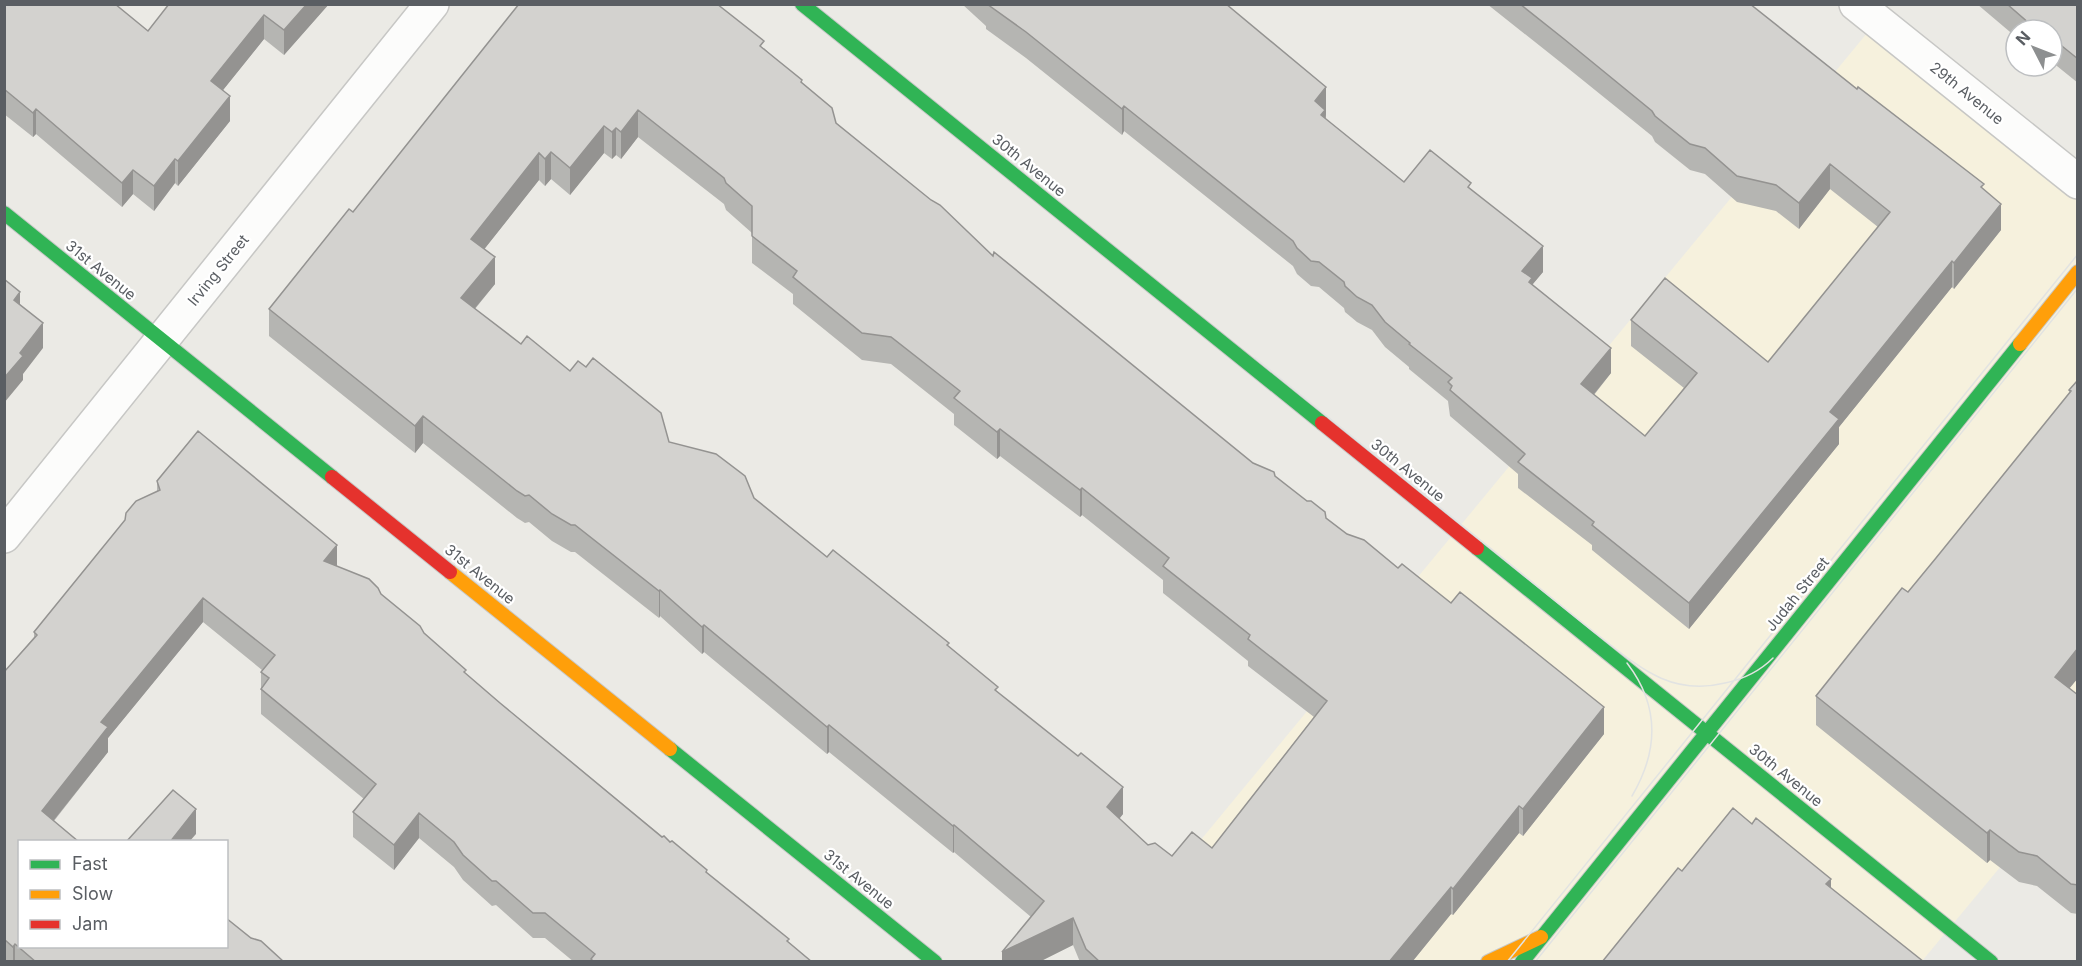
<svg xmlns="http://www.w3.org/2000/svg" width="2082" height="966" font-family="Inter,sans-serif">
	<rect width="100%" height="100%" fill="#ebeae5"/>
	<!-- commercial -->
	<path fill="#f6f1dd" d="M1877,21L2077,182V775L1922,961L1100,962Z"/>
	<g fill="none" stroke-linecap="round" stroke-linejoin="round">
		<defs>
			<path id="street" d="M1856,4L2078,182
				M4,536L432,4"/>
			<path id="fast" d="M802,4L1322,423
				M4,213L332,477
				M1477,548L1991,962
				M670,749L935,962
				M1522,962L2020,344"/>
			<path id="slow" d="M2020,344L2078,272
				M450,572L670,749
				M1488,962L1541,937"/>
			<path id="jam" d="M1322,423L1477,548
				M332,477L450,572"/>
		</defs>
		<!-- street casing -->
		<use href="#street" stroke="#c7c7c5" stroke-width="36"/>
		<!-- fast casing -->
		<use href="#fast" stroke="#c7c8c7" stroke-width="16"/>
		<!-- slow casing -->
		<use href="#slow" stroke="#c7c8c7" stroke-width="16"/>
		<!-- jam casing -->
		<use href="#jam" stroke="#c7c8c7" stroke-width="16"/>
		<!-- street -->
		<use href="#street" stroke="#fcfcfb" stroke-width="33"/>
		<!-- fast -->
		<use href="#fast" stroke="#30b455" stroke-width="14"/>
		<!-- slow -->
		<use href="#slow" stroke="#ff9f0a" stroke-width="14"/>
		<!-- jam -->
		<use href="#jam" stroke="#e5322d" stroke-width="14"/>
		<!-- tram -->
		<path stroke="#e2e3e2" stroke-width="1.5" d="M1255,358L1594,632C1636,664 1668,697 1725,683C1744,679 1759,672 1773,658
			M1627,663C1660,706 1659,750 1632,796
			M1507,962L2078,254
			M1535,962L2078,288"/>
	</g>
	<!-- wall -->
	<path fill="#b5b5b2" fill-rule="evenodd" d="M4,4L148,31L169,4H329L284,55L264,39L223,90L230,121L178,186L175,183L154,211L133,194L122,207L36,134L33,137L4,114Z
		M962,4H1226L1326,113L1325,119L1404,182L1471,189L1543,272L1532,285L1611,373L1594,395L1645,436L1684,388L1631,346V320L1768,362L1878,227L1830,189L1799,229L1776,211L1737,202L1705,174L1690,170L1655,142L1652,136L1564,65L1487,4H1750L1984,190L2001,230L1954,289L1952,287L1839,427V444L1689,629L1592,550V545L1518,488V474L1450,416L1448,401L1409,369V367L1385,347L1372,330L1357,322L1345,312L1344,308L1319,287L1311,286L1297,274L1293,266L1124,131L1122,135L1026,58L986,29V26Z
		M1977,4H2078V83L2052,62V30H2016V37Z
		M764,48L802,83L836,123L993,256L1253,463L1275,476L1326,518L1604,734L1523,836L1519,833L1453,915L1451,914L1412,962H1080L1073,945L1039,962H1002L1031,917L954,852L953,853L829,752L827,754L704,652L702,654L660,616L659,618L575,552H571L552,541L529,522L525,523L517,518L423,443L415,453L269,336V309L353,212ZM638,137L724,204L726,210L752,233V263L793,294V304L862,360L891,364L954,414V425L997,459L1000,456L1080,517L1082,515L1163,580V593L1248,661V666L1314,717L1212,848L1172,856L1148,845L1119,819L1123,814L998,692L949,647L827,557L754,498L669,442L570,371L521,344L475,309L495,284L484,249L539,180L545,186L551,179L570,195L604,153L612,159L616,155L621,159Z
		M2078,375V678L2069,688L2078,695V914L2071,913L2037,886L2019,882L1990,860L1987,863L1816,725V696L1908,592L1936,558L2069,394V390L2077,380Z
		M157,481L337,566L381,594L466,674L500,703L707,873L812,962H574L545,938H533L496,905L492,906L463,880L454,867L419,838L394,870L353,837V812L364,799L261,714V672L262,670L203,622L108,738V752L54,821L20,842L251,938L284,962H4V672L34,637V632L125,520L157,492Z"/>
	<!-- shaded-wall -->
	<path fill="#949391" d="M307,4H329L284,55V30Z
		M264,15V39L211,105V81Z
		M1326,87V113L1325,136L1315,101Z
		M230,96V121L178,186V161Z
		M1124,106V131L1122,135V109Z
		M36,109V134L33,137V113Z
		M638,110V137L621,159V132Z
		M604,126V153L570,195V168Z
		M616,128V155L612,159V132Z
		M551,152V179L545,186V159Z
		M539,153V180L471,266V239Z
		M175,159V183L154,211V186Z
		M1830,164V189L1799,229V203Z
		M133,170V194L122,207V183Z
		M2001,204V230L1954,289V263Z
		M1543,246V272L1532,285L1522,271Z
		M495,257V284L461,325V298Z
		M1952,261V287L1839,427V444L1689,629V603L1830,412Z
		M20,292V316L14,300Z
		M43,323V348L23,374V380L4,403V378L20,353Z
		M1611,348V373L1581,410V384Z
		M423,416V443L415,453V426Z
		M1000,429V456L997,459V432Z
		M1082,488V515L1080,517V490Z
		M337,545V570L324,561Z
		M660,590V616L659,618V591Z
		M203,598V622L108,738V752L42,835V811L101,722Z
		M704,625V652L702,654V627Z
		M2078,648V678L2055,706V677Z
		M1604,707V734L1523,836V809Z
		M829,725V752L827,754V727Z
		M1123,787V814L1107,834V807Z
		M1519,806V833L1453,915V889Z
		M196,809V834L189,842H170Z
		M419,813V838L394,870V845Z
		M954,825V852L953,853V826Z
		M1990,830V860L1987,863V833Z
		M1831,879V910L1826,884Z
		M1451,887V914L1412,962H1389Z
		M1073,918V945L1039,962H1002V952Z
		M15,944V962H13V947Z"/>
	<!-- building -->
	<path fill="#d3d2cf" stroke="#949391" stroke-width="1.5" fill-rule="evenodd" d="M4,4H115L148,31L169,4H307L284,30L264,15L211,81L230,96L178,161L175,159L154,186L133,170L122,183L36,109L33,113L4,89Z
		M519,4H717L764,41L760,46L802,80L801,82L832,108L836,123L931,200L940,205L993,256L994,252L1253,463L1274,472L1275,476L1307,501H1311L1325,512L1326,518L1347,534L1364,540L1398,568L1402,564L1451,603L1460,592L1604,707L1523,809L1519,806L1453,889L1451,887L1389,962H1100L1086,949L1073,918L1002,952L1044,901L954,825L953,826L829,725L827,727L704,625L702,627L660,590L659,591L575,525H571L552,514L529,495L525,496L517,491L423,416L415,426L269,309L349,209L353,212ZM638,110L724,178L726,183L752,206V236L797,271L793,277L862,333L891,337L960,391L954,398L997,432L1000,429L1080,490L1082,488L1169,558L1163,566L1250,635L1248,639L1327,701L1212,848L1192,832L1172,856L1155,843L1148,845L1107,807L1123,787L1081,753L1078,756L995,690L998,687L947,645L949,643L833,550L827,557L754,498L745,476L716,454L669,442L661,413L593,358L586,367L578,361L570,371L527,336L521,344L461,298L495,257L471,239L539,153L545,159L551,152L570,168L604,126L612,132L616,128L621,132Z
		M987,4H1226L1326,87L1315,101L1325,110L1321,115L1404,182L1430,150L1471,183L1468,187L1543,246L1522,271L1532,278L1529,282L1611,348L1581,384L1645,436L1697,373L1631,320L1665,278L1768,362L1890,212L1830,164L1799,203L1776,185L1737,176L1705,148L1690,144L1655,116L1652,111L1564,39L1520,4H1750L1857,89L1858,87L1984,184L1981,187L2001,204L1954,263L1952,261L1830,412L1839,419L1689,603L1592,525L1594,522L1518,462L1525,454L1450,390L1452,386L1448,382L1452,378L1409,344L1410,343L1385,322L1372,305L1357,297L1345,286L1344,282L1319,262L1311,261L1297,248L1293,241L1124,106L1122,109L1026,32Z
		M2007,4H2078V59L2052,38V30H2042L2040,28L2037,30Z
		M4,279L20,292L14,300L43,323L20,353L23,356L4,378Z
		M2078,380V648L2055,677L2078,695V885L2071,884L2037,856L2019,852L1990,830L1987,833L1816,696L1902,588L1908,592L1936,558L2071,391L2069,390Z
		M198,431L337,545L324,561L369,579L378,588L381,594L420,626L424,633L466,670L464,672L500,703L662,837L664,836L670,842L672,841L707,870L706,872L789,939L787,941L812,962H594L591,959L595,954L545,913H533L496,881H492L463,855L454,842L419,813L394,845L353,812L376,784L261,689L269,678L261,672L275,655L203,598L101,722L108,727L42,811L79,842H20V946H226V918L251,938L261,941L284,962H36L15,944L13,947L4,939V672L37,635L34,632L125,520L126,513L136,501L160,490L157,481Z
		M173,790L196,809L170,842H126Z
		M1733,808L1752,824L1756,818L1831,879L1826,884L1924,962H1602L1678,868L1682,871Z"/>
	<g text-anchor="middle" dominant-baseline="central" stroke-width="4.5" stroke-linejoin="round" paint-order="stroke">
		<!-- street labels -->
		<g font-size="15" fill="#5a5e63" stroke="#fff">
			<text transform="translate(1967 93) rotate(39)">29th Avenue</text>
			<text transform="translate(1029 165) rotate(39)">30th Avenue</text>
			<text transform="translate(101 270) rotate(39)">31st Avenue</text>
			<text transform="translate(218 270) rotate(-51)">Irving Street</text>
			<text transform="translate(1408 470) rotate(39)">30th Avenue</text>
			<text transform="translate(480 574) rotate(39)">31st Avenue</text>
			<text transform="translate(1797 594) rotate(-51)">Judah Street</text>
			<text transform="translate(1786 775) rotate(39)">30th Avenue</text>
			<text transform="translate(859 879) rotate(39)">31st Avenue</text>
		</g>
	</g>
	<!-- border -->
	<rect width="2082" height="966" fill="none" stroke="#5a5e63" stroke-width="12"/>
	<!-- legend -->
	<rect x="18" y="840" width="210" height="108" fill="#ffffff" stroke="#bdbfc1" stroke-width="1.5"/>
	<rect x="30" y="860" width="30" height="9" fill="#30b455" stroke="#bdbfc1" stroke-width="1.5"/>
	<text x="72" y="870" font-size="18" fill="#5a5e63">Fast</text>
	<rect x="30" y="890" width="30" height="9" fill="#ff9f0a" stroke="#bdbfc1" stroke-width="1.5"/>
	<text x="72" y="900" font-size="18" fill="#5a5e63">Slow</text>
	<rect x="30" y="920" width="30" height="9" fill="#e5322d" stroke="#bdbfc1" stroke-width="1.5"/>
	<text x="72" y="930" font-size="18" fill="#5a5e63">Jam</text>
	<!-- north arrow -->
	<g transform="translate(2034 48) rotate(312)"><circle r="28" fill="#ffffff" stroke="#bdbfc1" stroke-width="1.5"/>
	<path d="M0-4.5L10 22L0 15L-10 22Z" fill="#8d8f90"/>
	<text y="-9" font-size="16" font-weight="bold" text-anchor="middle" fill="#5a5e63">N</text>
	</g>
</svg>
